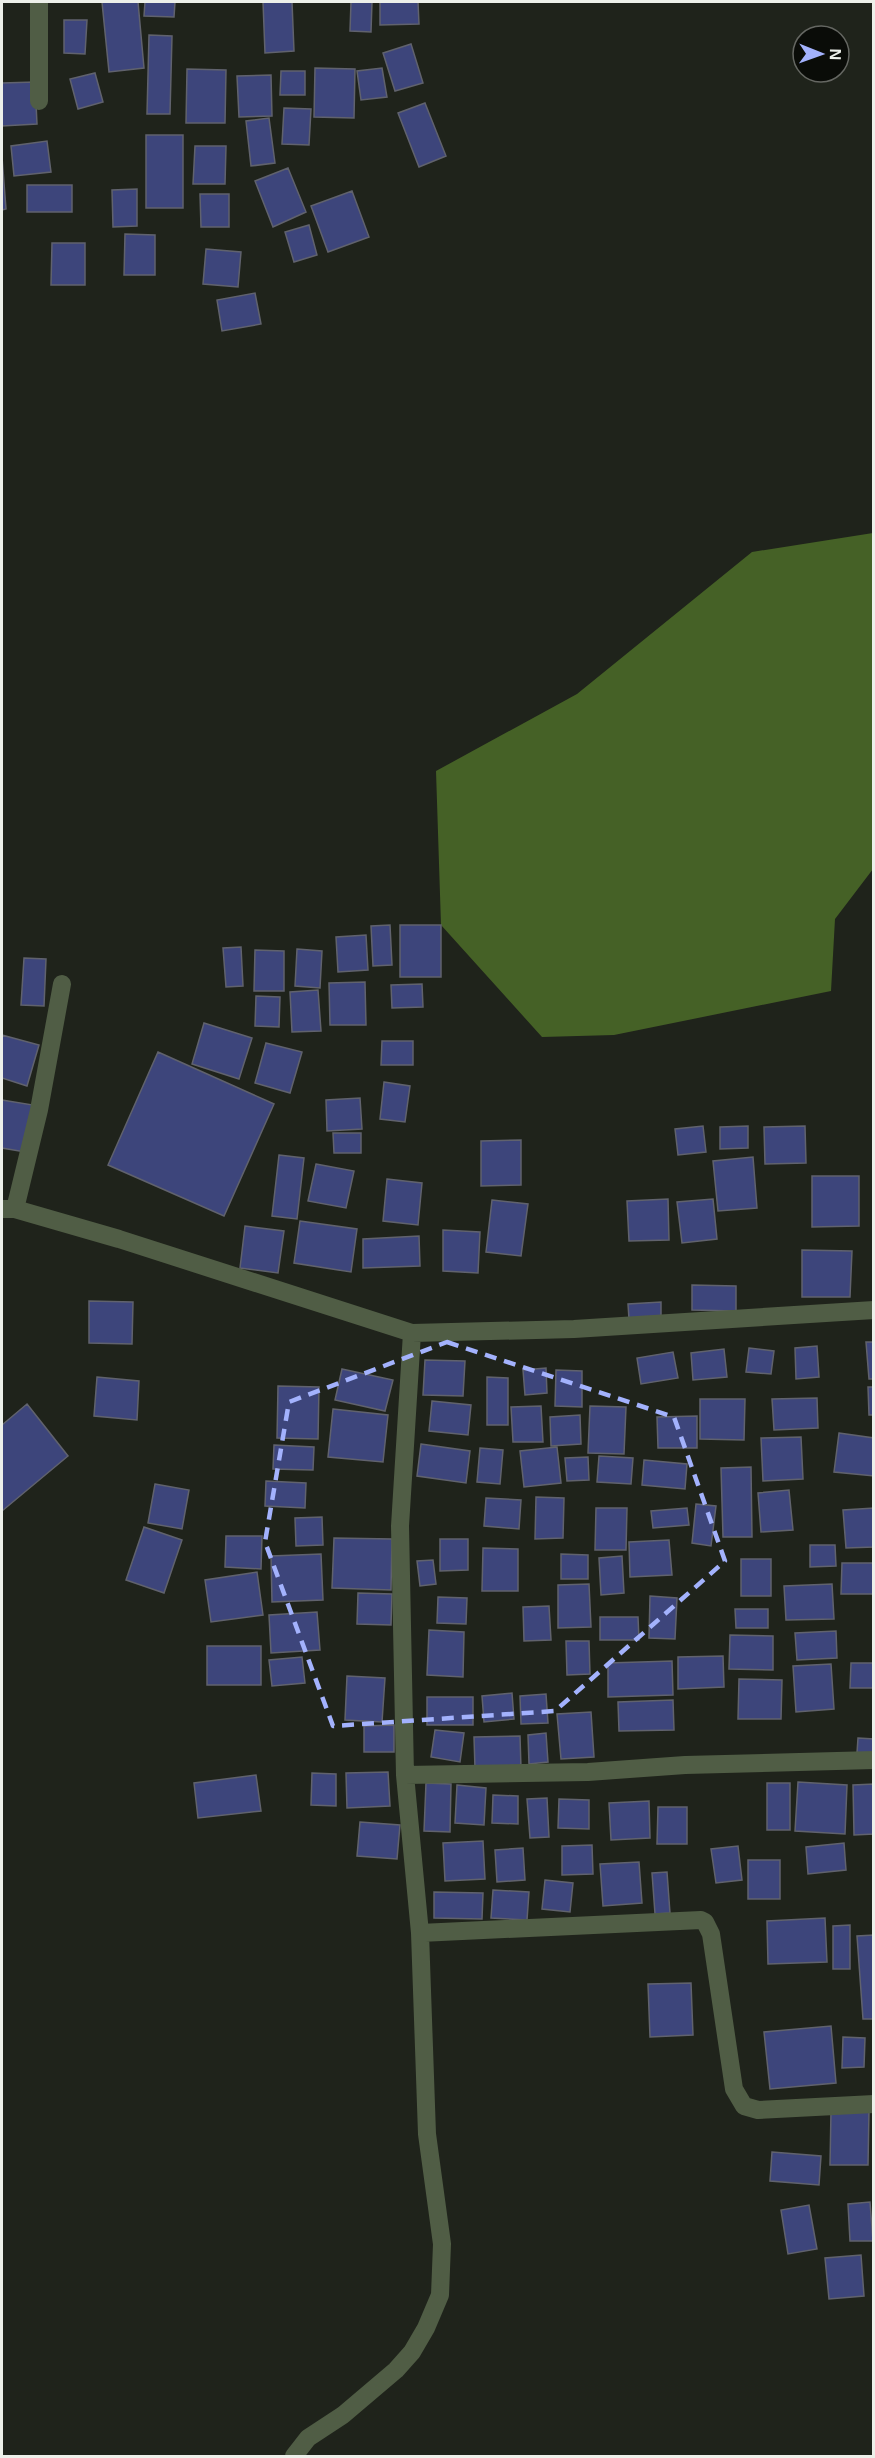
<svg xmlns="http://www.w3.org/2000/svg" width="875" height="2458" font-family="Arial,sans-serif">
	<rect width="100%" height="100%" fill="#1f231b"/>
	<!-- forest -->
	<path fill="#456126" d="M873,533V869L835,919L831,991L614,1035L542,1037L441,925L436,771L577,694L752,552Z"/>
	<!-- building -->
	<path fill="#3d457b" stroke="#60626d" stroke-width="1.5" d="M102,2H138L144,68L109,72Z
		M145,2H175L174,17L144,16Z
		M263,2H292L294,51L265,53Z
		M351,2H372L371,32L350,31Z
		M380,2H418L419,24L380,25Z
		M64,20H87L85,54L64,53Z
		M149,35L172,36L170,114H147Z
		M411,44L423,83L395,91L383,53Z
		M315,68L355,69L354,118L314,117Z
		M382,68L387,97L361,100L357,71Z
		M187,69L226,70L225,123H186Z
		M281,71H305V95H280Z
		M95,73L103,102L78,109L70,79Z
		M271,75L272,116L239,117L237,76Z
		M35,82L37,124L2,126V83Z
		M425,103L446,156L419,167L398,113Z
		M284,108L311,109L309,145L282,144Z
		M269,118L275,163L251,166L246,121Z
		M146,135H183V208H146Z
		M47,141L51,172L14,176L11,146Z
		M195,146H226L225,184H193Z
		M2,157L6,209L2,210Z
		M288,168L306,212L273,227L255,181Z
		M27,185H72V212H27Z
		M137,189V226L113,227L112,190Z
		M352,191L369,237L328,252L311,206Z
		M200,194H229V227H201Z
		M309,225L317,255L294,262L285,232Z
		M125,234L155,235V275H124Z
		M52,243H85V285H51Z
		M206,249L241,252L238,287L203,284Z
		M255,293L261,324L222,331L217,300Z
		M390,925L392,965L373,966L371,926Z
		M400,925H441V977H400Z
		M366,935L368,970L338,972L336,937Z
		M241,947L243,986L226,987L223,948Z
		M297,949L322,951L320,988L295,986Z
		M255,950L284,951V991H254Z
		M24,958L46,959L44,1006L21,1005Z
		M365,982L366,1025H330L329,983Z
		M422,984L423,1007L392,1008L391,985Z
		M318,990L321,1031L292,1032L290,992Z
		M256,996L280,997L279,1027L255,1026Z
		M204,1023L252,1038L239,1079L192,1064Z
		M2,1035L39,1045L27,1086L2,1078Z
		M382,1041H413V1065H381Z
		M266,1043L302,1052L290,1093L255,1083Z
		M158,1052L274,1104L224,1216L108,1165Z
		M384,1082L410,1086L405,1122L380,1119Z
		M360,1098L362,1129L327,1131L326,1100Z
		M2,1100L33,1105L25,1152L2,1148Z
		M703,1126L706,1152L678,1155L675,1129Z
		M748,1126V1148L720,1149V1127Z
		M805,1126L806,1163L765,1164L764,1127Z
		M333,1133H361V1153H334Z
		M521,1140V1185L481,1186V1141Z
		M279,1155L304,1158L297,1219L272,1216Z
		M753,1157L757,1208L718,1211L713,1161Z
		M316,1164L354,1171L346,1208L308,1201Z
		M812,1176H859V1226L812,1227Z
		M387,1179L422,1183L418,1225L383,1221Z
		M668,1199L669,1240L629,1241L627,1201Z
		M713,1199L717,1239L682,1243L677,1202Z
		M492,1200L528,1204L521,1256L486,1252Z
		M300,1221L357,1229L351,1272L294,1263Z
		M245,1226L284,1231L278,1273L240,1268Z
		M443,1230L480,1232L478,1273L443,1271Z
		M419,1236L420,1266L363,1268V1239Z
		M802,1250L852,1251L850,1297H802Z
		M692,1285L736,1286V1311L692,1310Z
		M89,1301L133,1302L132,1344L89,1343Z
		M661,1302V1317L629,1319L628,1304Z
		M866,1342H874V1379H869Z
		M817,1346L819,1377L796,1379L795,1348Z
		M749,1348L774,1351L771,1374L746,1372Z
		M724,1349L727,1377L693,1380L691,1353Z
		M673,1352L678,1378L641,1384L637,1358Z
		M425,1360L465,1361L463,1396L423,1395Z
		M546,1368L547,1393L525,1395L523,1370Z
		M342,1369L393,1380L385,1411L335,1400Z
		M556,1370L582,1371V1407L555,1406Z
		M97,1377L139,1381L137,1420L94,1416Z
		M487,1377L508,1378V1425H487Z
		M278,1386L319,1387L318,1439L277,1438Z
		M868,1387H874V1415H869Z
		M817,1398L818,1428L774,1430L772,1399Z
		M700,1399H745L744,1440L700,1439Z
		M432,1401L471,1405L468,1435L429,1431Z
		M27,1404L68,1456L2,1511V1425Z
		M541,1406L543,1442H513L511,1407Z
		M590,1406L626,1407L624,1454L588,1453Z
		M333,1409L388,1415L383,1462L328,1457Z
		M580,1415L581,1444L551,1446L550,1417Z
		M697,1416V1448H658L657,1417Z
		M839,1433L874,1438V1476L834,1472Z
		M801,1437L803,1479L763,1481L761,1438Z
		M421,1444L470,1451L466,1483L417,1476Z
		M274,1445L314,1447L313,1470L273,1469Z
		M557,1447L561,1483L524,1487L520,1451Z
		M480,1448L503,1450L500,1484L477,1482Z
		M599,1456L633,1458L631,1484L597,1482Z
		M588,1457L589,1480L567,1481L565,1458Z
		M644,1460L687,1464L685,1489L642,1485Z
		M751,1467L752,1537H723L721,1468Z
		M266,1481L306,1483L305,1508L265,1506Z
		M155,1484L189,1490L182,1529L148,1523Z
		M789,1490L793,1530L761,1532L758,1493Z
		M536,1497L564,1498L563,1538L535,1539Z
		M486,1498L521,1500L519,1529L484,1526Z
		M696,1504L716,1506L711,1546L692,1543Z
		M596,1508H627L626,1550H595Z
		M687,1508L689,1525L653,1528L651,1511Z
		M874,1508V1547L846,1548L843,1510Z
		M322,1517L323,1545L296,1546L295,1518Z
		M144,1527L182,1540L164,1593L126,1580Z
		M226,1536H262L261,1569L225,1567Z
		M334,1538L392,1539L391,1590L332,1588Z
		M440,1539H468V1570L440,1571Z
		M669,1540L672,1575L630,1577L629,1542Z
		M810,1545H835L836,1566L810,1567Z
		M483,1548L518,1549V1591H482Z
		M321,1554L323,1600L272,1602L271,1556Z
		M561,1554L588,1555V1579H561Z
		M622,1556L624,1593L601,1595L599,1558Z
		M741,1559H771V1596H741Z
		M433,1560L436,1584L420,1586L417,1561Z
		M842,1563H874V1594H841Z
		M257,1572L263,1615L211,1622L205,1580Z
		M589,1584L591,1627L558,1628V1585Z
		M832,1584L834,1619L786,1620L784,1586Z
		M358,1593L392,1594L391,1625L357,1624Z
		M650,1596L677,1598L675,1639L649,1638Z
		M438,1597L467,1598L466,1624L437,1623Z
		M549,1606L551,1640L524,1641L523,1607Z
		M735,1609H768V1628H736Z
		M317,1612L320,1650L271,1653L269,1615Z
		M600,1617H638L639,1640H600Z
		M429,1630L464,1632L463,1677L427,1675Z
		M836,1631L837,1658L797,1660L795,1633Z
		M730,1635L773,1636V1670L729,1669Z
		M566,1641H589L590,1674L567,1675Z
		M207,1646H261V1685H207Z
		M723,1656L724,1687L678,1689V1657Z
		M302,1657L305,1683L272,1686L269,1660Z
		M672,1661L673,1695L608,1697V1663Z
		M851,1663H874V1688H850Z
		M831,1664L834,1709L796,1712L793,1666Z
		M347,1676L385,1678L382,1722L345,1720Z
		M739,1679L782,1680L781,1719H738Z
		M512,1693L514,1719L484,1722L482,1696Z
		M546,1694L548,1723L521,1724L520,1696Z
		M427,1697H473V1725H427Z
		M673,1700L674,1730L619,1731L618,1702Z
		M591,1712L594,1757L561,1759L557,1714Z
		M394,1725V1752H364V1726Z
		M435,1730L464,1733L460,1762L431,1757Z
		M546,1733L548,1762L529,1764L528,1735Z
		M520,1736L521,1768L475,1769L474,1737Z
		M858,1738L874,1739V1754L857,1753Z
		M388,1772L390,1806L347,1808L346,1773Z
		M312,1773L336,1774V1806L311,1805Z
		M256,1775L261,1811L198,1818L194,1783Z
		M798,1782L847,1785L845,1834L795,1831Z
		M426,1783L451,1784L450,1832L424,1831Z
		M767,1783H790V1830H767Z
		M874,1784V1834L854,1835L853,1785Z
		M457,1785L486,1788L484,1825L455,1823Z
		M493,1795L518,1796V1824L492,1823Z
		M547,1798L549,1837L530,1838L527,1799Z
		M559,1799L589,1800V1829L558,1828Z
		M649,1801L650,1838L611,1840L609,1803Z
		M658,1807H687V1844H657Z
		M360,1822L400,1825L397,1859L357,1856Z
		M483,1841L485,1879L445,1881L443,1843Z
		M844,1843L846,1870L808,1874L806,1847Z
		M592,1845L593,1874L562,1875V1846Z
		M738,1846L742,1880L716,1883L711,1849Z
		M523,1848L525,1880L497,1882L495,1850Z
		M748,1860H780V1899H748Z
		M639,1862L642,1903L603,1906L600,1864Z
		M667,1872L670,1913L655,1914L652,1873Z
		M545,1880L573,1883L570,1912L542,1909Z
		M493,1890L529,1892L527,1920L491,1918Z
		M434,1892L483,1893L482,1919L434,1918Z
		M825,1918L827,1962L768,1964L767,1921Z
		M850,1925V1969H833V1926Z
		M874,1935V2019H863L857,1936Z
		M691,1983L693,2035L650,2037L648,1984Z
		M831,2026L836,2083L770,2089L764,2032Z
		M843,2037L865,2038L864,2067L842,2068Z
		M831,2111H869L868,2165H830Z
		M772,2152L821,2156L819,2185L770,2181Z
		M870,2202L873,2241H850L848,2204Z
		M809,2205L817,2249L788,2254L781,2210Z
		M861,2255L864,2296L829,2299L825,2258Z"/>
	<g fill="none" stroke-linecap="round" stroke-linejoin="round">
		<!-- street -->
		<path stroke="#505d45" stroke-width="18" d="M39,2V101
			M2,1209H15L119,1239L412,1333L574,1329L874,1310
			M15,1209L39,1110L62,984
			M405,1775L588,1772L685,1765L874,1760
			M420,1933L701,1920L705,1922L711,1934L734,2089L744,2106L758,2110L874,2104
			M294,2456L308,2438L343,2415L396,2370L412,2352L426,2328L440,2295L442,2244L427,2134L420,1933L405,1775L400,1526L412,1333"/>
	</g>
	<!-- marked area -->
	<path fill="none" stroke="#a3b2fd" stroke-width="4.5" stroke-dasharray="12 8" stroke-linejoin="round" d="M447,1342L674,1417L725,1561L555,1711L333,1726L265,1542L289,1402Z"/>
	<!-- border -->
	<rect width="875" height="2458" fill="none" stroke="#edf0ea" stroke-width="6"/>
	<!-- north arrow -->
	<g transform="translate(821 54) rotate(91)"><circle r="28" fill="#0a0c08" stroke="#656762" stroke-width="1.5"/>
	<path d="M0-4.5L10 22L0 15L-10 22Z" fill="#a3b2fd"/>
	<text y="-9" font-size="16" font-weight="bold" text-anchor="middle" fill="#edf0ea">N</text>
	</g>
</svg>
